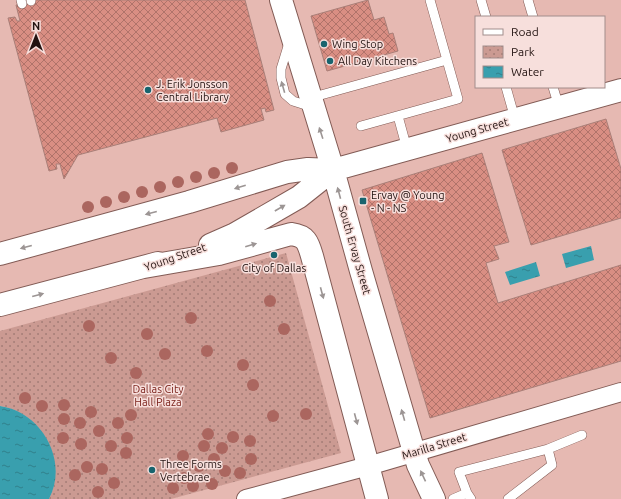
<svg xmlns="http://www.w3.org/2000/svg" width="621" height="499" font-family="Ubuntu,sans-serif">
	<defs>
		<pattern id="park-dots" width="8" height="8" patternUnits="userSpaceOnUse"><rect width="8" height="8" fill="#cb9a92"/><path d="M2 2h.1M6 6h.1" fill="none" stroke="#a47c76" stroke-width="1.8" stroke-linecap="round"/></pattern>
		<pattern id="water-ripples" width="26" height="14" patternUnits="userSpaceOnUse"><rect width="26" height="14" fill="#399fae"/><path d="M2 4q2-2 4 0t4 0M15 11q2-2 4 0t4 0" fill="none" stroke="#30808c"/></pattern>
		<pattern id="building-cross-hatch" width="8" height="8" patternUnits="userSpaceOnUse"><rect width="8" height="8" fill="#d98e83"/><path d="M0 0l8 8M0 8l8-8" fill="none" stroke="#b0736a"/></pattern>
	</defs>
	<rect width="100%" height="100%" fill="#e6b9b2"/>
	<!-- park -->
	<path fill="url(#park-dots)" d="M286,253L341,453L171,499H49C68,461 42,412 0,406V331Z"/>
	<!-- water -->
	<path fill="url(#water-ripples)" d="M591,246L594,260L566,268L562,254Z
		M536,262L540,276L510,285L505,272Z
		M0,406C42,412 69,461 49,499H0Z"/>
	<!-- building -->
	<path fill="url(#building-cross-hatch)" stroke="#a97f78" d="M34,0H245L274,110L266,112L265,108L261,109L264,120L221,132L217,118L78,155L64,179L60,164H56L57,169L49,171L8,18L15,17L17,21H20L16,5Z
		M368,0L374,20L384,17L389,34L393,33L398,51L327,71L311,16Z
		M606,119L621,169V218L531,245L502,150Z
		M482,153L509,242L494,246L499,259L486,263L498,303L621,265V361L430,418L362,190Z"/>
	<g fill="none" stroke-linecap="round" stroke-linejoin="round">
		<defs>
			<path id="lane" d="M21,0L22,4
				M31,0V1
				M481,0L486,17
				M528,0L533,17
				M289,43L281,69V78L285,94L293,101L312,107
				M506,87L515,119
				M553,87L559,107
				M310,98L447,60
				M398,116L407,149
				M361,126L458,99L430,0
				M453,499L467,493
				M471,499L467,493L459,472L548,449L582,435
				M508,499L552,465L548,449"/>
			<path id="street" d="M246,499L368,466L621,392"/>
			<path id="secondary" d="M281,0L333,170L361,271L414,452L418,465L434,499
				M210,245L235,234L299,197L333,170
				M0,254L189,202L287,172L308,169L333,170L621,90
				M144,267L219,254L291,234C306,236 308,242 312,256L377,499
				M0,305L158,263"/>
		</defs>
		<!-- lane casing -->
		<use href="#lane" stroke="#825b55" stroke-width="10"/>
		<!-- street casing -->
		<use href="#street" stroke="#825b55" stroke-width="20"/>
		<!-- secondary casing -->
		<use href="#secondary" stroke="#825b55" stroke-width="24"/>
		<!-- lane -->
		<use href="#lane" stroke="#fff" stroke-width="9"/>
		<!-- street -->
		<use href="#street" stroke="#fff" stroke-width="18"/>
		<!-- secondary -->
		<use href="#secondary" stroke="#fff" stroke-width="22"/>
	</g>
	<!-- trees -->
	<g fill="#ab665f">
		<circle cx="232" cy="168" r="6"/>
		<circle cx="214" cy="173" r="6"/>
		<circle cx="196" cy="177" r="6"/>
		<circle cx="178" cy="182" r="6"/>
		<circle cx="160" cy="187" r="6"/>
		<circle cx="142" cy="192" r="6"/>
		<circle cx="124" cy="197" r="6"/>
		<circle cx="106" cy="202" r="6"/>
		<circle cx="88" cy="207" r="6"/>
		<circle cx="270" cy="301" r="6"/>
		<circle cx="191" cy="318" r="6"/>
		<circle cx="89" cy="326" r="6"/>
		<circle cx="284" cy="329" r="6"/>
		<circle cx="147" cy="334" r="6"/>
		<circle cx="207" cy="351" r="6"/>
		<circle cx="165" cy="354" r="6"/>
		<circle cx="111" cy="358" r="6"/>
		<circle cx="243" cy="365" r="6"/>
		<circle cx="136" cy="373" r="6"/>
		<circle cx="253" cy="385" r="6"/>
		<circle cx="25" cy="398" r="6"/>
		<circle cx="64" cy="405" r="6"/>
		<circle cx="42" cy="406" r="6"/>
		<circle cx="91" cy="412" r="6"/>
		<circle cx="306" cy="414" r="6"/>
		<circle cx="131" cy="415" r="6"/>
		<circle cx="273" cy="416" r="6"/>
		<circle cx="64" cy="419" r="6"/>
		<circle cx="80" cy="423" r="6"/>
		<circle cx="118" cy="423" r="6"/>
		<circle cx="99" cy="431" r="6"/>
		<circle cx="208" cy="434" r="6"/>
		<circle cx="233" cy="437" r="6"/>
		<circle cx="63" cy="438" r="6"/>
		<circle cx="127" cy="438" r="6"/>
		<circle cx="250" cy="441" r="6"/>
		<circle cx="81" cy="444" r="6"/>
		<circle cx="111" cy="446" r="6"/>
		<circle cx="204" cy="446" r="6"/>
		<circle cx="222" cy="448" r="6"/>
		<circle cx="126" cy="453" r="6"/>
		<circle cx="183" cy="456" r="6"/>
		<circle cx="214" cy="459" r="6"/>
		<circle cx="251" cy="459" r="6"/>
		<circle cx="199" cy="466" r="6"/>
		<circle cx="87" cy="467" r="6"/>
		<circle cx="102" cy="469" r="6"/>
		<circle cx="225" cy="471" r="6"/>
		<circle cx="240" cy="473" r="6"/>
		<circle cx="75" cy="475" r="6"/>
		<circle cx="184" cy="478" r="6"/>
		<circle cx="114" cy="483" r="6"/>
		<circle cx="212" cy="484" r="6"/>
		<circle cx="193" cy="486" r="6"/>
		<circle cx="173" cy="488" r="6"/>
		<circle cx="98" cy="492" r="6"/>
	</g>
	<!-- one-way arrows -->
	<defs><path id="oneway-solid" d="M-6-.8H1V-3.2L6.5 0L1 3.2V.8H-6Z"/></defs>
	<g fill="#9c9594">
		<use href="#oneway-solid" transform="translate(283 87) rotate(-106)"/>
		<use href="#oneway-solid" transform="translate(321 133) rotate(-108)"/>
		<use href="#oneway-solid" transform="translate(240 187) rotate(163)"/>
		<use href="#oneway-solid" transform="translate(339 193) rotate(-105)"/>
		<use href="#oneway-solid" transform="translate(280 208) rotate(-30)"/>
		<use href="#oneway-solid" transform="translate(151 213) rotate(165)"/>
		<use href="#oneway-solid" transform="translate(251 245) rotate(-16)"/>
		<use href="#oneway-solid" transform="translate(26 247) rotate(165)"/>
		<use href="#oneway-solid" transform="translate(322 293) rotate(75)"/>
		<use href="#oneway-solid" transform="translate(38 295) rotate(-15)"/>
		<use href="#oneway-solid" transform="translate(403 415) rotate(-106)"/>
		<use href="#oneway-solid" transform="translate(356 419) rotate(75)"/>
		<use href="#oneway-solid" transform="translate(423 476) rotate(-115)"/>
	</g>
	<!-- markers -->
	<g fill="#18646e" stroke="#f7dfdc" stroke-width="1.5">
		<circle cx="324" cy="44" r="4"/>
		<circle cx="330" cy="61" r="4"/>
		<circle cx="148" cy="90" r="4"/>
		<rect x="359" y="197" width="8" height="8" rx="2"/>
		<circle cx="274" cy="255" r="4"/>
		<circle cx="152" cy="470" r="4"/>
	</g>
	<g text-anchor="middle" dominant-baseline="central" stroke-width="3" stroke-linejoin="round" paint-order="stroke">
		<!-- poi labels -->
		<g font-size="11" fill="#231311" stroke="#f7dfdc" text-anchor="start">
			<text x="332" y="44">Wing Stop</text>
			<text x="338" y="61">All Day Kitchens</text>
			<text x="156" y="84">J. Erik Jonsson<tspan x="156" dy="13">Central Library</tspan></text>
			<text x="371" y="195">Ervay @ Young<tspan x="371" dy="13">- N - NS</tspan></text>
			<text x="274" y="268" text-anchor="middle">City of Dallas</text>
			<text x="160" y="464">Three Forms<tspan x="160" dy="13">Vertebrae</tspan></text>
		</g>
		<!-- street labels -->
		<g font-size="11" fill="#231311" stroke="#f7dfdc">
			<text transform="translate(477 130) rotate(-16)">Young Street</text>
			<text transform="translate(355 250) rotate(74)">South Ervay Street</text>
			<text transform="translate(175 257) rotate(-19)">Young Street</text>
			<text transform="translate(434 446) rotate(-17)">Marilla Street</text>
		</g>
		<!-- park labels -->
		<g font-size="11" fill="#7b221b" stroke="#f7dfdc">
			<text x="158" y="389">Dallas City<tspan x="158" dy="13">Hall Plaza</tspan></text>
		</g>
	</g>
	<!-- legend -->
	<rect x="475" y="16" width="130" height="72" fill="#f7dfdc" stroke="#a28d8b"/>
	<rect x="483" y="29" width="20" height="6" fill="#ffffff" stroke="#a28d8b"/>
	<text x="511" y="36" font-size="12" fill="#231311">Road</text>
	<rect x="483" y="46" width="20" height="12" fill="url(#park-dots)" stroke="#a28d8b"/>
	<text x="511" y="56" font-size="12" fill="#231311">Park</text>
	<rect x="483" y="66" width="20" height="12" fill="url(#water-ripples)" stroke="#a28d8b"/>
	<text x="511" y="76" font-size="12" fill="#231311">Water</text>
	<!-- north arrow -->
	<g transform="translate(36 36)" stroke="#f7dfdc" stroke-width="3" paint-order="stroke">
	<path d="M0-3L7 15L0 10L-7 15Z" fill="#231311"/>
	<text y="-6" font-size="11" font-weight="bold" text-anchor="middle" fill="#231311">N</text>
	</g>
</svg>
